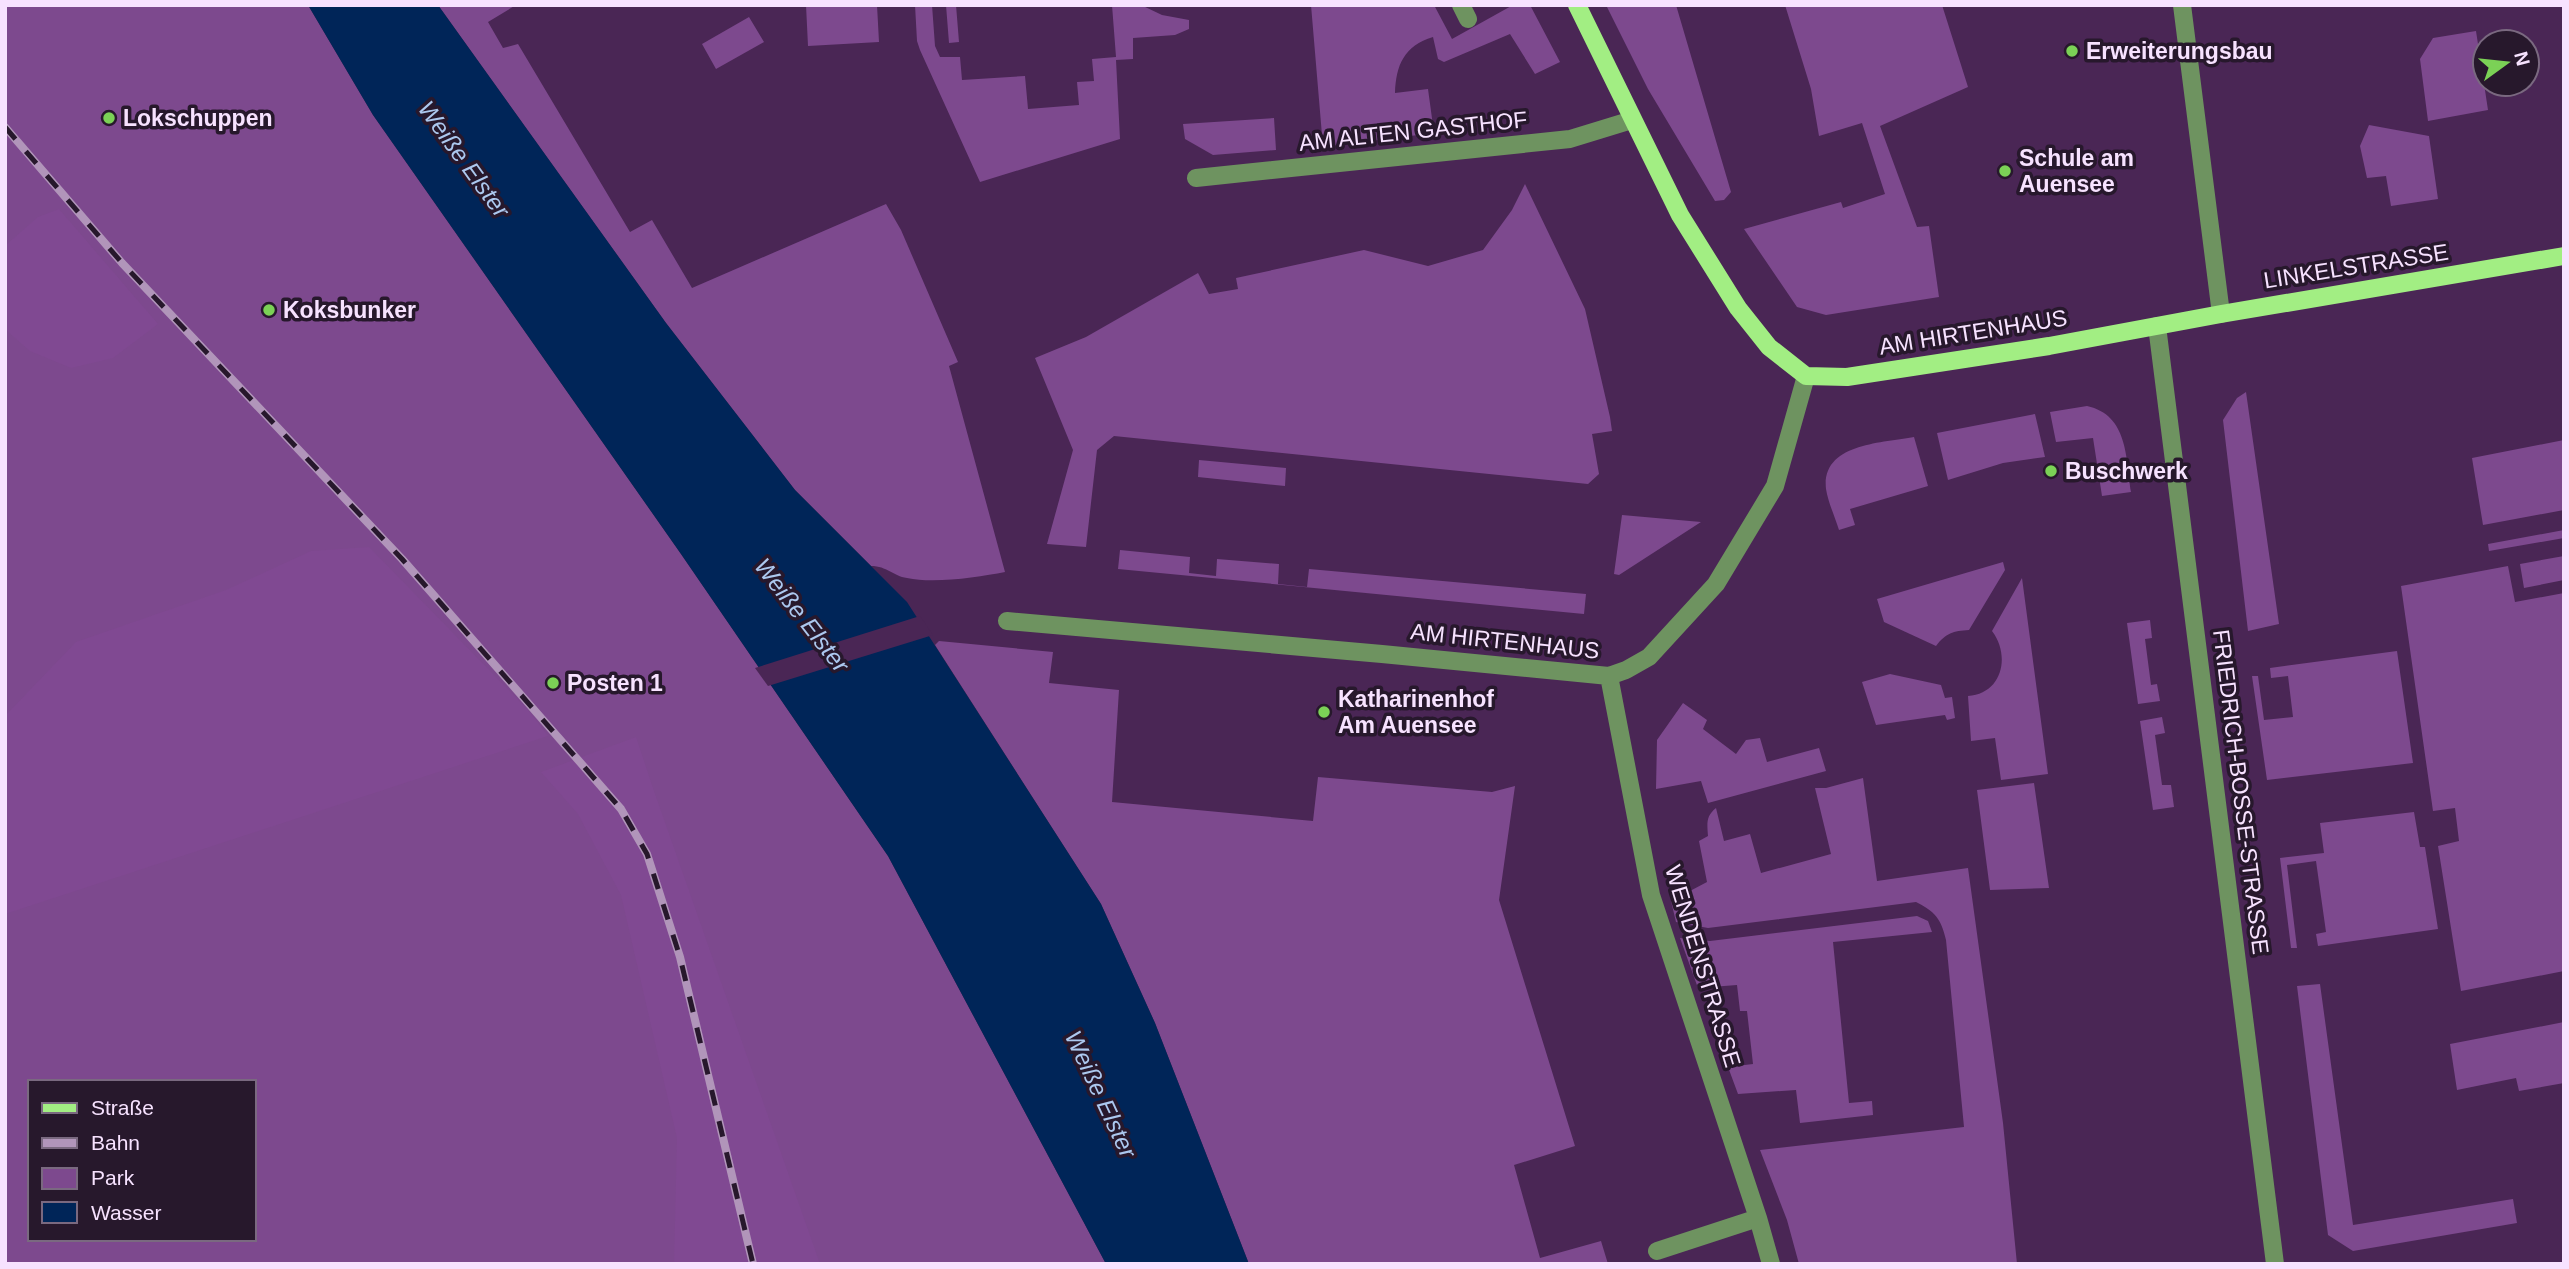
<svg xmlns="http://www.w3.org/2000/svg" width="2569" height="1269" font-family="Helvetica,sans-serif">
	<rect width="100%" height="100%" fill="#4a2655"/>
	<!-- green -->
	<path fill="#7d498e" fill-rule="evenodd" d="M5,5H308L373,115L681,554L888,856L1106,1264H5ZM30,1082H254V1239H30Z
		M438,5H516L488,22L503,48L518,44L630,232L652,220L692,288L886,204L901,230L958,362L949,366L1005,572C979,577 934,584 907,578C893,576 887,566 871,566L795,490L666,323Z
		M806,5H877L879,42L808,46Z
		M915,5H932L935,46L940,57H960L962,80L1025,76L1028,109L1079,105L1077,82L1094,81L1092,59L1116,57L1112,5H1141L1162,15L1189,20V29L1175,35L1133,38V59L1116,60L1120,139L980,182L920,50L917,41Z
		M946,5H956L959,42L949,43Z
		M1311,5H1434L1452,39L1513,5H1530L1560,62L1535,74L1510,34L1444,62L1438,59L1433,37C1404,46 1396,65 1395,93L1428,89L1434,133L1323,147Z
		M1606,5H1676L1731,192L1724,200L1715,201L1648,89Z
		M1785,5H1942L1968,87L1880,126L1917,227L1929,226L1939,297L1826,315L1797,307L1744,229L1841,202L1843,208L1885,194L1862,123L1819,136L1811,89Z
		M749,17L764,42L716,69L702,44Z
		M2476,31L2488,110L2428,121L2420,59L2433,38Z
		M1274,118L1276,150L1213,155L1185,139L1183,124Z
		M2369,125L2429,136L2438,199L2391,206L2386,176L2367,178L2360,146Z
		M1525,184L1585,309L1610,417L1612,431L1592,434L1599,474L1588,484L1114,436L1097,450L1086,547L1047,544L1073,450L1035,358L1086,337L1198,273L1209,294L1238,289L1236,278L1364,250L1428,266L1483,250L1512,210Z
		M2246,392L2279,624L2248,631L2223,420L2237,398Z
		M2087,406C2128,415 2126,458 2131,492L2102,496L2093,438L2056,442L2050,412Z
		M2035,414L2045,457L2003,463L1948,480L1937,433Z
		M1914,437L1928,486L1850,509L1855,525L1839,530C1835,517 1828,502 1826,489C1821,443 1883,443 1914,437Z
		M2564,440V510L2483,525L2472,458Z
		M1199,460L1286,468L1285,486L1198,477Z
		M1622,515L1701,522L1619,575L1614,574Z
		M2564,530V538L2489,551L2488,544Z
		M1120,550L1190,557L1189,573L1216,576L1217,559L1279,564L1278,584L1307,587L1309,569L1586,594L1584,614L1118,569Z
		M2564,556V580L2524,588L2520,564Z
		M2003,562L2005,570L1969,630C1953,631 1946,633 1936,646L1884,622L1877,599Z
		M2508,566L2515,602L2564,593V971L2461,991L2438,846L2459,841L2455,808L2433,811L2401,586Z
		M2022,578L2048,774L2001,780L1995,738L1971,741L1968,696C2002,694 2011,656 1992,631Z
		M2150,620L2152,638L2145,639L2151,685L2157,684L2160,701L2138,704L2127,623Z
		M939,641L1053,652L1049,683L1119,690L1112,802L1313,821L1318,777L1492,792L1515,786L1499,900L1575,1146L1514,1165L1540,1258L1601,1241L1608,1264H1249L1155,1023L1101,904L935,645Z
		M2397,651L2413,763L2267,780L2252,676H2258L2264,720L2293,717L2288,676L2271,678L2270,668Z
		M1890,674L1941,685L1945,698L1952,697L1955,718L1947,720L1945,715L1876,725L1862,682Z
		M1683,703L1707,720L1703,729L1736,754L1746,740L1760,738L1767,762L1819,748L1826,771L1708,803L1701,781L1656,789L1657,740Z
		M2162,717L2165,733L2155,735L2162,785H2171L2174,807L2153,810L2140,721Z
		M1863,778L1877,881L1968,868L2003,1123L2017,1264H1799L1787,1220L1760,1150L1964,1127L1946,940C1941,918 1935,912 1916,902L1708,928L1676,922L1671,901L1707,882L1699,841L1708,836C1707,823 1706,816 1716,808L1724,841L1750,834L1761,873L1831,854L1815,788H1826Z
		M2034,783L2049,888L1990,890L1977,790Z
		M2414,812L2420,847H2425L2438,929L2318,946L2316,934L2326,932L2316,861L2287,865L2297,948H2291L2280,858L2324,853L2320,823Z
		M1917,916L1928,921L1932,932L1833,942L1849,1103L1872,1101L1873,1115L1800,1123L1796,1090L1738,1094L1728,1067L1753,1064L1747,1011H1740L1737,985L1698,988L1680,938L1710,941Z
		M2320,984L2353,1225L2513,1199L2517,1223L2353,1251L2328,1235L2297,986Z
		M2564,1022V1083L2519,1091L2516,1078L2457,1090L2450,1044Z"/>
	<!-- forest -->
	<path fill="#804992" d="M59,209L158,324L113,358L71,368L30,351L5,329V246L38,217Z
		M369,547L528,710L548,736L5,914V716L76,642L226,590L311,551Z
		M636,737L655,794L820,1264H674L677,1138L621,895L578,814L541,772Z"/>
	<!-- water -->
	<path fill="#002558" d="M308,5H438L666,323L795,490L907,602L1101,904L1155,1023L1249,1264H1106L888,856L681,554L373,115Z"/>
	<!-- pier -->
	<path fill="#4a2655" d="M920,616L933,635L768,686L755,668Z"/>
	<g fill="none" stroke-linecap="round" stroke-linejoin="round">
		<!-- minor -->
		<path stroke="#6e9360" stroke-width="18" d="M1461,5L1468,19
			M2182,5L2221,314
			M1196,178L1570,139L1632,120
			M2157,326L2275,1264
			M1007,621L1382,654L1609,676L1626,670L1649,657L1716,584L1775,486L1806,376
			M1609,676L1651,895L1758,1218L1771,1264
			M1657,1251L1758,1218"/>
		<!-- major -->
		<path stroke="#a2ee83" stroke-width="18" d="M1577,5L1680,215L1738,308L1769,347L1806,376L1847,377L2049,346L2221,314L2564,256"/>
		<defs>
			<path id="rail" d="M5,127L122,263L402,559L621,809L647,854L680,957L753,1264"/>
		</defs>
		<!-- rail casing -->
		<use href="#rail" stroke="#b195ba" stroke-width="8"/>
		<!-- rail -->
		<use href="#rail" stroke="#27182c" stroke-width="5" stroke-dasharray="16" stroke-linecap="butt"/>
	</g>
	<!-- markers -->
	<g fill="#7bd156" stroke="#27182c" stroke-width="2.5">
		<circle cx="2072" cy="51" r="7"/>
		<circle cx="109" cy="118" r="7"/>
		<circle cx="2005" cy="171" r="7"/>
		<circle cx="269" cy="310" r="7"/>
		<circle cx="2051" cy="471" r="7"/>
		<circle cx="553" cy="683" r="7"/>
		<circle cx="1324" cy="712" r="7"/>
	</g>
	<g text-anchor="middle" dominant-baseline="central" stroke-width="7" stroke-linejoin="round" paint-order="stroke">
		<!-- poi labels -->
		<g font-size="23" font-weight="bold" fill="#f7e2ff" stroke="#27182c" text-anchor="start">
			<text x="2086" y="51">Erweiterungsbau</text>
			<text x="123" y="118">Lokschuppen</text>
			<text x="2019" y="158">Schule am<tspan x="2019" dy="26">Auensee</tspan></text>
			<text x="283" y="310">Koksbunker</text>
			<text x="2065" y="471">Buschwerk</text>
			<text x="567" y="683">Posten 1</text>
			<text x="1338" y="699">Katharinenhof<tspan x="1338" dy="26">Am Auensee</tspan></text>
		</g>
		<!-- street labels -->
		<g font-size="23" fill="#f7e2ff" stroke="#27182c">
			<text transform="translate(1413 131) rotate(-6)">AM ALTEN GASTHOF</text>
			<text transform="translate(2356 266) rotate(-9)">LINKELSTRASSE</text>
			<text transform="translate(1973 332) rotate(-9)">AM HIRTENHAUS</text>
			<text transform="translate(1505 641) rotate(6)">AM HIRTENHAUS</text>
			<text transform="translate(2241 792) rotate(83)">FRIEDRICH-BOSSE-STRASSE</text>
			<text transform="translate(1703 966) rotate(73)">WENDENSTRASSE</text>
		</g>
		<!-- water labels -->
		<g font-size="24" font-style="italic" fill="#acc8ef" stroke="#27182c">
			<text transform="translate(464 159) rotate(54)">Weiße Elster</text>
			<text transform="translate(802 615) rotate(52)">Weiße Elster</text>
			<text transform="translate(1101 1094) rotate(65)">Weiße Elster</text>
		</g>
	</g>
	<!-- border -->
	<rect width="2569" height="1269" fill="none" stroke="#f7e2ff" stroke-width="14"/>
	<!-- legend -->
	<rect x="28" y="1080" width="228" height="161" fill="#27182c" stroke="#7a6980" stroke-width="2"/>
	<rect x="42" y="1103" width="35" height="10" fill="#a2ee83" stroke="#7a6980" stroke-width="2"/>
	<text x="91" y="1115" font-size="21" fill="#f7e2ff">Straße</text>
	<rect x="42" y="1138" width="35" height="10" fill="#b195ba" stroke="#7a6980" stroke-width="2"/>
	<text x="91" y="1150" font-size="21" fill="#f7e2ff">Bahn</text>
	<rect x="42" y="1168" width="35" height="21" fill="#7d498e" stroke="#7a6980" stroke-width="2"/>
	<text x="91" y="1185" font-size="21" fill="#f7e2ff">Park</text>
	<rect x="42" y="1202" width="35" height="21" fill="#002558" stroke="#7a6980" stroke-width="2"/>
	<text x="91" y="1220" font-size="21" fill="#f7e2ff">Wasser</text>
	<!-- north arrow -->
	<g transform="translate(2506 63) rotate(75)"><circle r="33" fill="#27182c" stroke="#7a6980" stroke-width="2"/>
	<path d="M0-5L12 26L0 18L-12 26Z" fill="#7bd156"/>
	<text y="-10" font-size="19" font-weight="bold" text-anchor="middle" fill="#f7e2ff">N</text>
	</g>
</svg>
